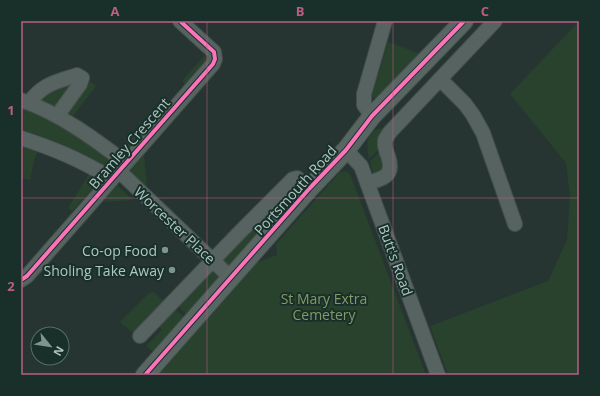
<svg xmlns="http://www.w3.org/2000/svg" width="600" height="396" font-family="'Open Sans',sans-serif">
	<rect width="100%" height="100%" fill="#263531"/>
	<!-- green -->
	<path fill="#29422e" d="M579,21V375H448L430,326L548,281L567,240L570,196L566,163L510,94Z
		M388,42L421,54L379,99L373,98L372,95Z
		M205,55L209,58L185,84L182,81Z
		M90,81L96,86L73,116L66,112Z
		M69,82L74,84L56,109L42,101L40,99L45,92Z
		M21,104L60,121L118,164L110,172L21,135Z
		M143,123L147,127L124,152L119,148Z
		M383,128L387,129L380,148L369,159C366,145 365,130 383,128Z
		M21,146L38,151L34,160L30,180L21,178Z
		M381,150L385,171L375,174L373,172L370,162Z
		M144,155L147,187L130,171Z
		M346,171L350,174L426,375H158L258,262L277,255L276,244L340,172Z
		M89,174L98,180L99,181L72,211L68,208Z
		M118,186L133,200L103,202L117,186Z
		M275,203L278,205L259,233L231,265L228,267L222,263V256Z
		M211,270L218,274L219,277L187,315L176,304Z
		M154,292L164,302L134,334L120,322L149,293Z
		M173,307L184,317L155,353L146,346L162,330L158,326Z"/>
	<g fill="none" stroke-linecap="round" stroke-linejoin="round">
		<defs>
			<path id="minor" d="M440,79L465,104L473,115L483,133L515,224
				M21,100C61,114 93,138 126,163
				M29,103C42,84 56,82 77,75L82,78L80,84L57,116
				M372,116L364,105V94L385,21
				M21,138C55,149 81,160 112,179
				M346,150L361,166L438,375
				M119,171L231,278
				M367,183C383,179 395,176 388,156C386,151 384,146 385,140C386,138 388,135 390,132L495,21
				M21,280L27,276L213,64L215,59L214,52L180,21
				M140,336L238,234L293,179L297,178L309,189"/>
			<path id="major" d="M145,375L309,189L346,150L372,116L464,21"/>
		</defs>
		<!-- minor casing -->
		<use href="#minor" stroke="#444f4c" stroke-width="16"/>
		<!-- major casing -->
		<use href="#major" stroke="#43524e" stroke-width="20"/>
		<!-- minor -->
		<use href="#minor" stroke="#566360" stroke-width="14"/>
		<!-- major -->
		<use href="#major" stroke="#586562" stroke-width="18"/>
		<defs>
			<path id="cycleway" d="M21,280L27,276L213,64L215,59L214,52L180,21
				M145,375L309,189L346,150L372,116L464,21"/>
		</defs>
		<!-- cycleway casing -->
		<use href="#cycleway" stroke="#19302a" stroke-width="6"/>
		<!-- cycleway -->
		<use href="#cycleway" stroke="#fb73b8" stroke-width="4"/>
	</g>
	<!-- grid -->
	<path fill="none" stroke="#ba5e84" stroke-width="1" stroke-opacity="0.55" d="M207,21V375M393,21V375M21,198H579"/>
	<!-- markers -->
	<g fill="#7e948f" stroke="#19302a" stroke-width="1.5">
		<circle cx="165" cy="250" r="4"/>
		<circle cx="172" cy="270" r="4"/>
	</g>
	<g text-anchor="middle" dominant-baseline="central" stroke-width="4" stroke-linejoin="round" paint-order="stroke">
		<!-- street labels -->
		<g font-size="14" fill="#aec7c2" stroke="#19302a">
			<text transform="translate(129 143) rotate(-49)">Bramley Crescent</text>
			<text transform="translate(295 190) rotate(-48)">Portsmouth Road</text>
			<text transform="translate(175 225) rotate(43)">Worcester Place</text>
			<text transform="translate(396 260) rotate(70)">Butt's Road</text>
		</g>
		<!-- poi labels -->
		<g font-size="14" fill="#aec7c2" stroke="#19302a" text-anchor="end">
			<text x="157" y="250">Co-op Food</text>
			<text x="164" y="270">Sholing Take Away</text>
		</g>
		<!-- park labels -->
		<g font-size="14" fill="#849a64" stroke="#19302a">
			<text x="324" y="298">St Mary Extra<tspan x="324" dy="16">Cemetery</tspan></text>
		</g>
	</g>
	<!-- border -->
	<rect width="600" height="396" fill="none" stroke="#19302a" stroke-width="44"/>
	<!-- north arrow -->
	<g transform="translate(50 346) rotate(120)"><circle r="19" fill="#19302a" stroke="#556c67"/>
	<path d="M0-3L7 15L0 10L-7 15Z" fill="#7e948f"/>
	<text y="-6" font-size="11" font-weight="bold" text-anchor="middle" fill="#aec7c2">N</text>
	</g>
	<rect x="22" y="22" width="556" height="352" fill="none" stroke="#ba5e84" stroke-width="1.5"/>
	<g font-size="13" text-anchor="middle" font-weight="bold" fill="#ba5e84">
		<text x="115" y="16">A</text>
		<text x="300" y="16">B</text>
		<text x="485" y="16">C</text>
		<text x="11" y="115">1</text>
		<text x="11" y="291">2</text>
	</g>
</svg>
